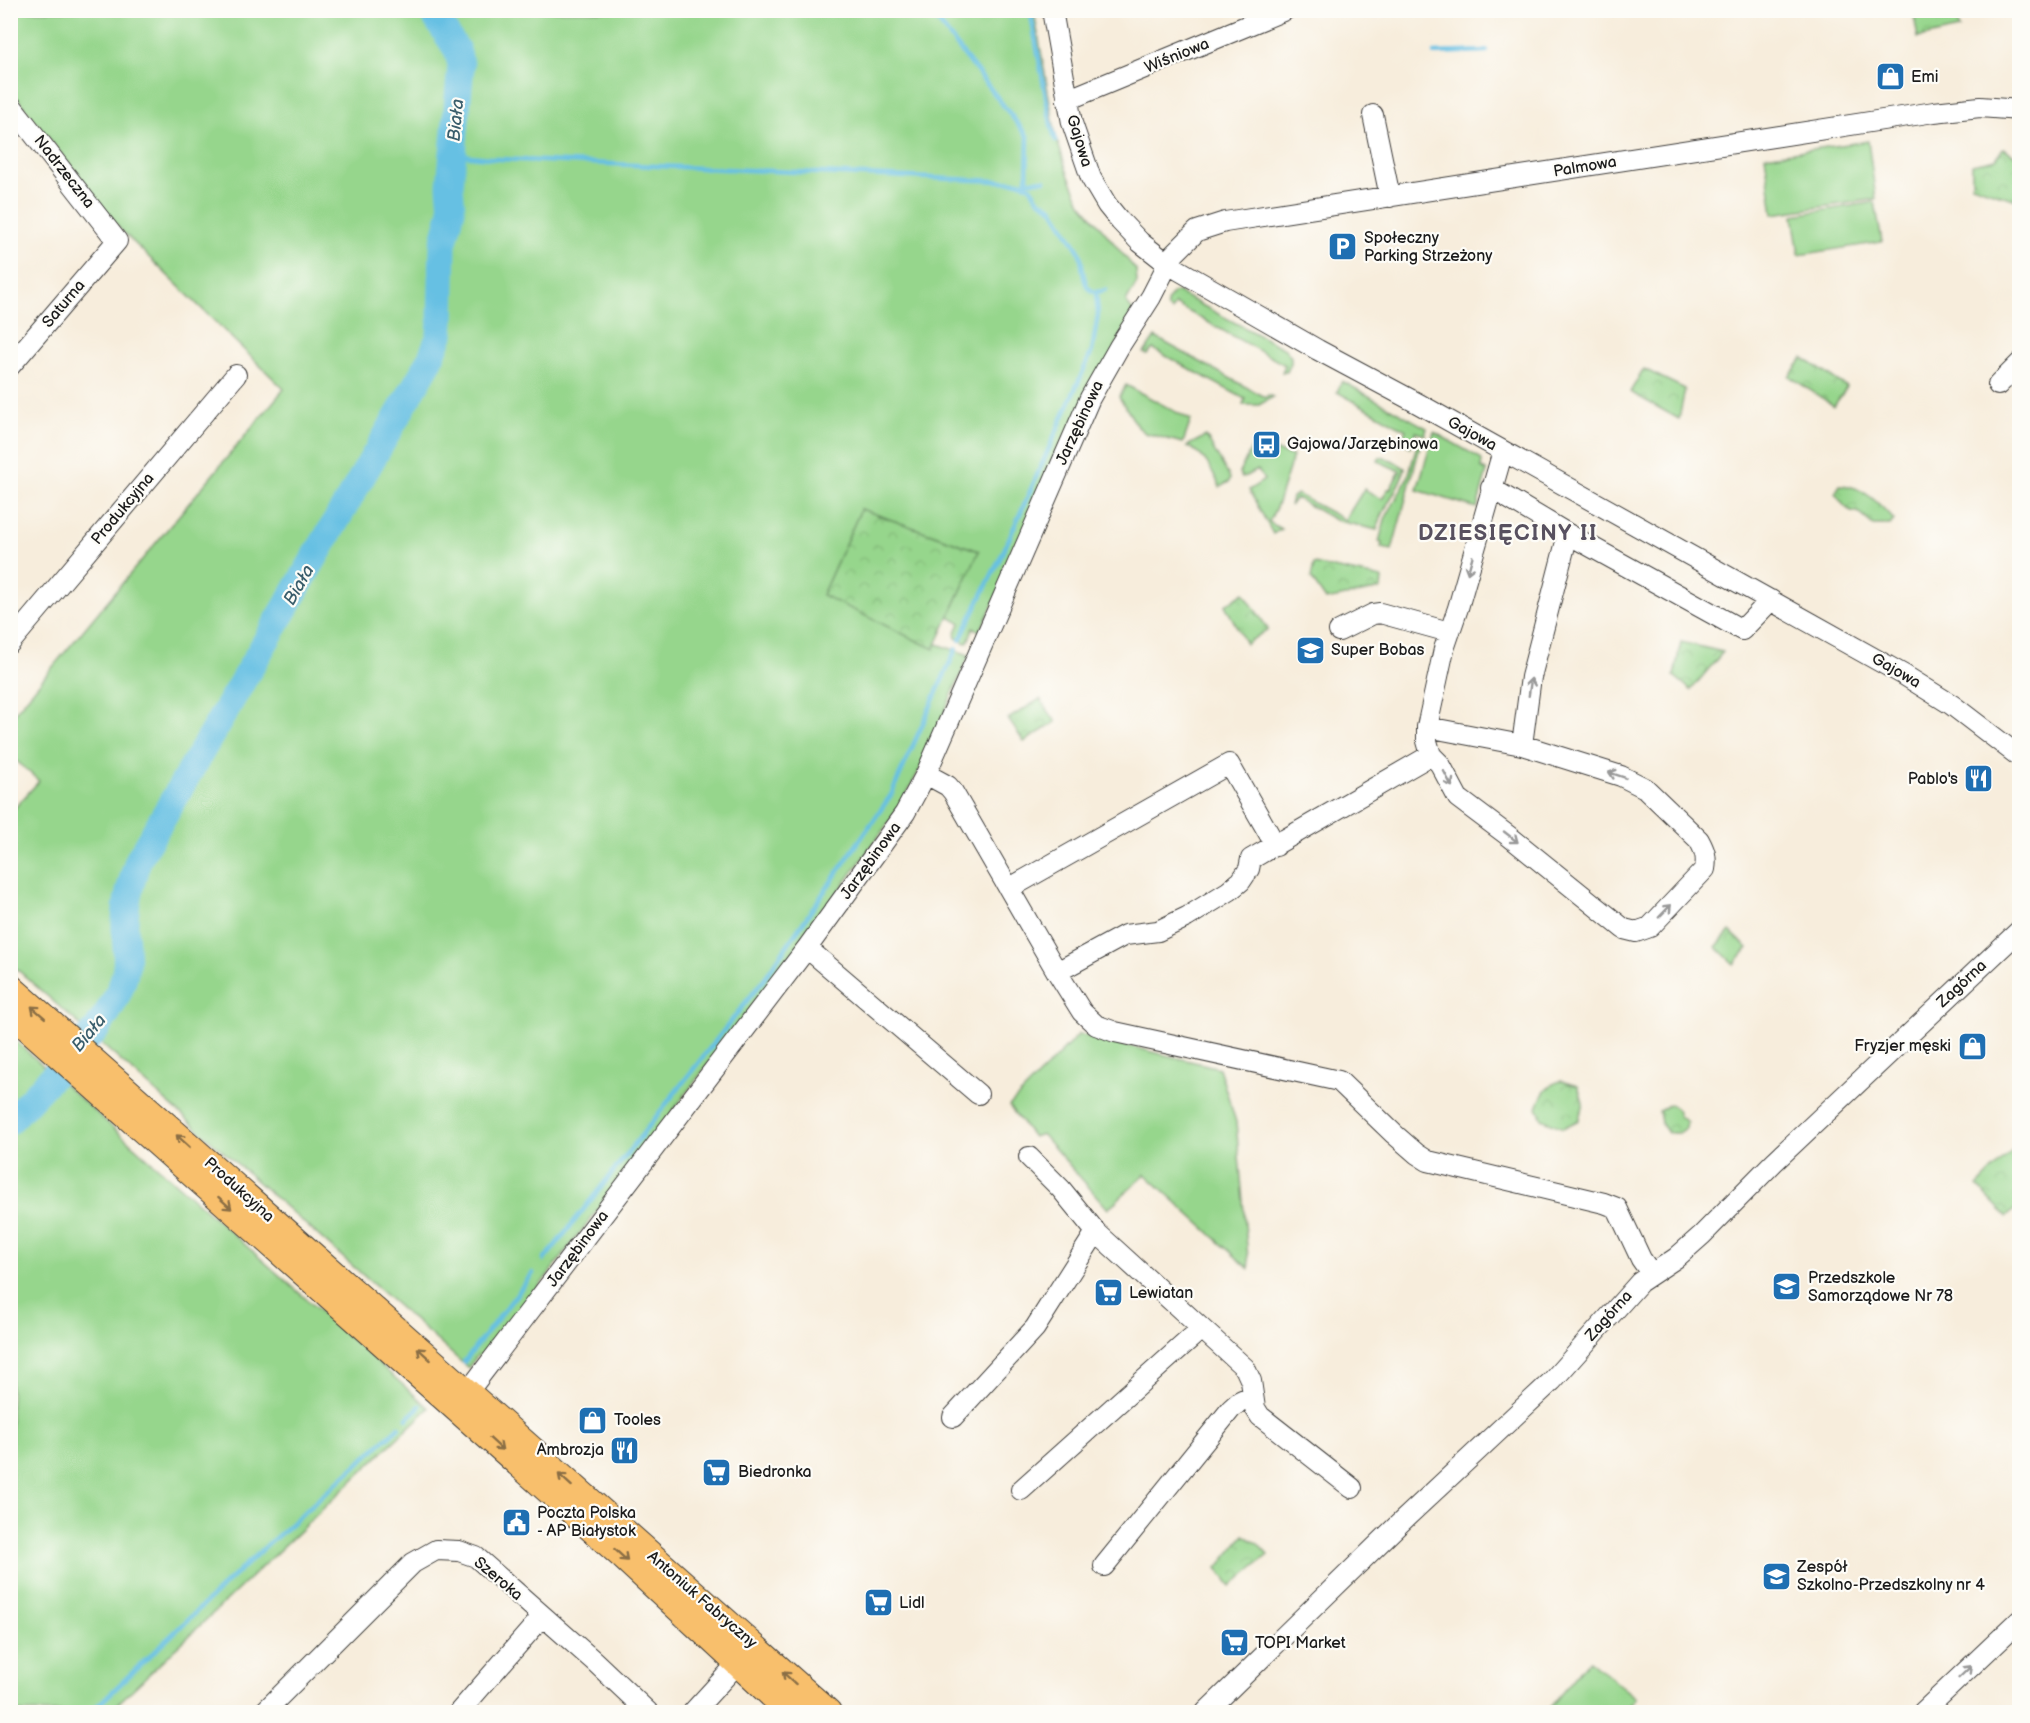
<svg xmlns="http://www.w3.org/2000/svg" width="2030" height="1723" font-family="'Balsamiq Sans',sans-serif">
	<defs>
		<pattern id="park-crowns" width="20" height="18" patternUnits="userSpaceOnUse" patternTransform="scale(1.5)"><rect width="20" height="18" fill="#96d68c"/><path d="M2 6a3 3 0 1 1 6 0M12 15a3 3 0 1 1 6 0" fill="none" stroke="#81b778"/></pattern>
	</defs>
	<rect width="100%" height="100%" fill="#fdfcf7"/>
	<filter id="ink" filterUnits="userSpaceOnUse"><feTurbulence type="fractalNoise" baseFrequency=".0167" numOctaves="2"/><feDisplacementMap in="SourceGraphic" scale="12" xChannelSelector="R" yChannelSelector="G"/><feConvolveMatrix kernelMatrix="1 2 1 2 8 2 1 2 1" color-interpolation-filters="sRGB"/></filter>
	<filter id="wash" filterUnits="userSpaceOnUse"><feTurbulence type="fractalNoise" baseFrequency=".008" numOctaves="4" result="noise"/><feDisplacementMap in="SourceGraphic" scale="24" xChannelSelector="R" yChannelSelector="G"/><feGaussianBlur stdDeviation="1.35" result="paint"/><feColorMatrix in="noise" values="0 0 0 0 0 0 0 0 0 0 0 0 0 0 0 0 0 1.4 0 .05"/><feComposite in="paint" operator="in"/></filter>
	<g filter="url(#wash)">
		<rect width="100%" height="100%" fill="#f7eddc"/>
		<!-- green -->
		<path fill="#96d68c" stroke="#597954" stroke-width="1.5" d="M11,11H1034L1056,137L1068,174L1081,203L1136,270L1137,283L1126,302L1133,311L980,631L973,628L968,642L965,643L956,638L955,634L960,623L949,617L978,551L860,509L934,648L937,644L969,655L919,771L897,811L818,920L484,1359L478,1355L468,1368L11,964L10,813L39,781L11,756V717L284,389L119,228L11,90Z
			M1868,141L1876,199L1773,214L1765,156Z
			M1875,202L1882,242L1799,255L1793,215Z
			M1177,292L1285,349L1291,357V363L1287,372H1282L1285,365L1175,304L1171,311L1167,307V302L1173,293Z
			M1155,337L1266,398L1268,395L1273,397L1259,405H1243L1245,399L1153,349L1147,355L1144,353Z
			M1342,381L1427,428L1425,435L1416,432L1411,447L1403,442L1402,438L1406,430L1337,392Z
			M1126,385L1191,420L1183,443L1145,433L1138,427L1119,397Z
			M1434,432L1480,458L1482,461L1481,468L1487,471L1477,508L1417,490Z
			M1206,436L1230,478L1229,482L1220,487C1212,470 1205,454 1187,446Z
			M1419,438L1422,439L1392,550L1381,548L1382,543L1379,542L1385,519L1408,477Z
			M1253,445L1293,456L1278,503L1269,522L1281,529L1273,534L1249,490L1264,480L1258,470L1242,478L1239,473Z
			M1380,457L1392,460L1405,468C1399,490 1382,507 1377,530L1335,520L1296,498L1290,506L1292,497L1297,494L1345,520L1364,489L1382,499L1388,489H1390L1400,471L1378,461Z
			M1079,1034L1219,1068L1236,1122L1249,1269L1145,1174L1108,1209L1042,1134L1033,1137L1009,1106Z
			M11,1037L429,1408L109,1712H11Z
			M1589,1660L1636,1698L1625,1712H1546Z"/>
		<!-- park -->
		<path fill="url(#park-crowns)" stroke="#597954" stroke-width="1.5" d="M1913,11H1954L1959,29L1918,38Z
			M2003,148L2019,158V201L1972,185V164L1996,159Z
			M1803,358L1847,387L1834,406L1789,376Z
			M1644,369L1685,389L1679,419L1630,392Z
			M1840,485C1862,485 1880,504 1894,520L1890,525H1873L1858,512C1846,512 1842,503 1835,493Z
			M861,509L979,551L934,649L822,595Z
			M1314,564L1382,578L1381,589L1326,600L1311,578Z
			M1244,593L1268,629L1246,644L1225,605Z
			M1681,642L1723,652L1691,690L1674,676Z
			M1040,699L1056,722L1024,742L1008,719Z
			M1730,931L1748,948L1734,964L1716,947Z
			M1561,1081L1578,1086L1583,1103L1579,1120L1563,1128L1542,1119L1537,1107C1542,1095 1547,1084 1561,1081Z
			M1670,1104L1677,1110L1679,1116L1687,1122L1686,1128L1679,1133H1668L1661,1123L1659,1111Z
			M2013,1150L2019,1156V1164L2013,1171L2019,1177V1205L2007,1217L1977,1186Z
			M1244,1535L1257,1543L1268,1555L1231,1586L1217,1568Z"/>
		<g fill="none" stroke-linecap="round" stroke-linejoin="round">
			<!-- stream -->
			<path stroke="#66c0e3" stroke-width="4.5" d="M929,10L1028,137L1027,182
				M1030,10L1051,125L1056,141
				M1434,53L1487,51
				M452,150L470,156L499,159L1021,182L1045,180
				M1023,183L1030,187L1039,200L1052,208L1079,251C1085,265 1079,300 1105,290
				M960,640L1004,550L1092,351L1098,314L1096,293
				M544,1260L764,979L891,795L956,649
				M464,1362L533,1273
				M407,1419L420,1406
				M91,1712L243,1567L399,1427"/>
			<!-- river -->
			<path stroke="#66c0e3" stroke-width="27" d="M10,1121L96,1030C109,1011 123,990 126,967C128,952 124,935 125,920C126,899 132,880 138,860L429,362L440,335L441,320L443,245L452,210L450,186L461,65L457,50L431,10"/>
		</g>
	</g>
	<g filter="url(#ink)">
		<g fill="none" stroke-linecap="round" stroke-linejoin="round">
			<defs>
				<path id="minor" d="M1052,10L1072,123L1091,178L1107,205L1120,221L1140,242L1168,264L1318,350L1419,404L1904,675L1952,705L2020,757
					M1067,100L1285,10
					M10,104L117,241L10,366
					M1373,115L1390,197
					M1998,385L2020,363
					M1491,488L1568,534L1742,630L1771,600
					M1339,631L1373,614L1380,613L1449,632
					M10,643L236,375
					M1427,727L1522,745L1621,776L1645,788L1699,840C1705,851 1707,857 1705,869L1650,927L1636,932L1624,929L1510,837L1458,798L1440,764L1431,755L1427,741V727L1444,649L1458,608L1503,451
					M1522,745L1531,677L1568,534
					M926,774L948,786L953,792L1057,972L1082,1012L1096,1025L1115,1032L1339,1081L1394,1134L1417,1154L1428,1161L1604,1203L1617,1208L1641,1259L1651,1273
					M1010,888L1229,764L1276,846
					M807,948L978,1094
					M1057,972L1125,935L1158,931L1187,917L1229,891L1241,881L1249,869L1251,859L1431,755
					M1029,1157L1061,1189L1096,1232L1245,1368L1251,1381L1255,1408L1260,1416L1352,1488
					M467,1393L807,948L905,813L926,774L1090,398L1119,347L1151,297L1172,256L1197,231L1225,222L1934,112L1980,107L2020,110
					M953,1417L1035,1328L1096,1232
					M1021,1490L1201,1329
					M1104,1566L1231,1409L1240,1401L1253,1395
					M264,1712L413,1563L436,1550L459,1551L476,1557L594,1661L648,1712
					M459,1712L542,1617
					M693,1712L737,1664
					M1206,1712L1397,1526L1552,1381L1640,1282L1676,1258L1702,1235L1774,1162L2020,930
					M1923,1712L2020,1620"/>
				<path id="major" d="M10,987L828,1712
					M10,1012L620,1554L790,1712"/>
			</defs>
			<!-- minor casing -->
			<use href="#minor" stroke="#3d3b39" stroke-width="22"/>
			<!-- major casing -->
			<use href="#major" stroke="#3d3b39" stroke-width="28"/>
			<!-- minor -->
			<use href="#minor" stroke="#fff" stroke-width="20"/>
			<!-- major -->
			<use href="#major" stroke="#f8bf6c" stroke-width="26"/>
		</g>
		<!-- one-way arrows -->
		<defs><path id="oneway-shaft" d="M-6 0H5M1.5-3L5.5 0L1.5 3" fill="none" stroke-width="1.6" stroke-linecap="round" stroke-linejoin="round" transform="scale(1.5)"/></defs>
		<g stroke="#999">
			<use href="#oneway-shaft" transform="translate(1470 565) rotate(106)"/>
			<use href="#oneway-shaft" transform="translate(1530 687) rotate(-82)"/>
			<use href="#oneway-shaft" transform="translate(1617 775) rotate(-161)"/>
			<use href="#oneway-shaft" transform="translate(1448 779) rotate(62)"/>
			<use href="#oneway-shaft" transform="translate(1511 837) rotate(38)"/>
			<use href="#oneway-shaft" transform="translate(1665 911) rotate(-46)"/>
			<use href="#oneway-shaft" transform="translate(1965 1672) rotate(-44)"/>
		</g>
		<g stroke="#8a6e44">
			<use href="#oneway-shaft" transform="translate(38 1012) rotate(-139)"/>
			<use href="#oneway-shaft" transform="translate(183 1141) rotate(-138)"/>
			<use href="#oneway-shaft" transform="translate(225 1203) rotate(42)"/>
			<use href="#oneway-shaft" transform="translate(424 1354) rotate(-138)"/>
			<use href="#oneway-shaft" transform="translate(496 1444) rotate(42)"/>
			<use href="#oneway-shaft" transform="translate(565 1480) rotate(-138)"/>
			<use href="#oneway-shaft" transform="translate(621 1555) rotate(42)"/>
			<use href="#oneway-shaft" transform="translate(789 1678) rotate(-138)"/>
		</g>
	</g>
	<!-- icons -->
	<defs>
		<symbol id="shop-square" viewBox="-11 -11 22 22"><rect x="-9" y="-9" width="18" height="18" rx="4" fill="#1f6fb2" stroke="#fdfcf7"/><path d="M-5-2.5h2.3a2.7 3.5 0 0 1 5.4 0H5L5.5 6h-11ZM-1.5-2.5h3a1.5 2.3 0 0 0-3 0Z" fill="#fff"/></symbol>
		<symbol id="parking-square" viewBox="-11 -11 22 22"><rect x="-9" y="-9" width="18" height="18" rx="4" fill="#1f6fb2" stroke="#fdfcf7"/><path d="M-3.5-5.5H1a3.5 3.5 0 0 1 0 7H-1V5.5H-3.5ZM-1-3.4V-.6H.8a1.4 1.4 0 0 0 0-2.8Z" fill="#fff"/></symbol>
		<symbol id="bus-square" viewBox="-11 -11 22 22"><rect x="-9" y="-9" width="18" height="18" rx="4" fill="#1f6fb2" stroke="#fdfcf7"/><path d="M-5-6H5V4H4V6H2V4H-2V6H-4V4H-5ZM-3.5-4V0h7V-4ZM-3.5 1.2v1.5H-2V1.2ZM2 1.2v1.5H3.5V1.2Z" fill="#fff"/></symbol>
		<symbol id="school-square" viewBox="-11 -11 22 22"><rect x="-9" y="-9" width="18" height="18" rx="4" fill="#1f6fb2" stroke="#fdfcf7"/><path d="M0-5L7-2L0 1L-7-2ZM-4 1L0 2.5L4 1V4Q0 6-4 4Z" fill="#fff"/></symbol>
		<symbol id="restaurant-square" viewBox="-11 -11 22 22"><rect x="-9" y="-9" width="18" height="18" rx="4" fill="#1f6fb2" stroke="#fdfcf7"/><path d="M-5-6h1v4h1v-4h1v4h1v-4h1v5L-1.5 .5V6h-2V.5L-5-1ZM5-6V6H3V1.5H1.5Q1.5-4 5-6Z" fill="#fff"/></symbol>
		<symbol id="supermarket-square" viewBox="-11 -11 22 22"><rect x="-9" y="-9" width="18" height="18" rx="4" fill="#1f6fb2" stroke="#fdfcf7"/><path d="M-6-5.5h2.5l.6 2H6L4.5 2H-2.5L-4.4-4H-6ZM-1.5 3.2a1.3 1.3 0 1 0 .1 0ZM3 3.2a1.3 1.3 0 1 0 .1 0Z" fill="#fff"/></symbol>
		<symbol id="civic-square" viewBox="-11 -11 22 22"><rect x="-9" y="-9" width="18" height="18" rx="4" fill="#1f6fb2" stroke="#fdfcf7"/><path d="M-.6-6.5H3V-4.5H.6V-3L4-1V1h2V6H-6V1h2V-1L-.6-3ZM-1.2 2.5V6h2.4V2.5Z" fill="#fff"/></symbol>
	</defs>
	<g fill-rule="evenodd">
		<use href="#shop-square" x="1874" y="60" width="33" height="33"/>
		<use href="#parking-square" x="1326" y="230" width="33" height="33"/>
		<use href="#bus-square" x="1250" y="428" width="33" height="33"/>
		<use href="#school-square" x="1294" y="634" width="33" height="33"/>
		<use href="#restaurant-square" x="1962" y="762" width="33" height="33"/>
		<use href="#shop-square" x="1956" y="1030" width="33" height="33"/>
		<use href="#school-square" x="1770" y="1270" width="33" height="33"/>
		<use href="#supermarket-square" x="1092" y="1276" width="33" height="33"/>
		<use href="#shop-square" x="576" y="1404" width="33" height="33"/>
		<use href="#restaurant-square" x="608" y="1434" width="33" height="33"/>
		<use href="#supermarket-square" x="700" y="1456" width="33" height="33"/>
		<use href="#civic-square" x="500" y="1506" width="33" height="33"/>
		<use href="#school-square" x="1760" y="1560" width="33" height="33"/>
		<use href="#supermarket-square" x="862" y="1586" width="33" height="33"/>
		<use href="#supermarket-square" x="1218" y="1626" width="33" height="33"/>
	</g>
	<g text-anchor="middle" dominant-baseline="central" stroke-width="4.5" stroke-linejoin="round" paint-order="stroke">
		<!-- street labels -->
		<g font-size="16" fill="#1c1c1c" stroke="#fdfcf7">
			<text transform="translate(1177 56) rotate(-22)">Wiśniowa</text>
			<text transform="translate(1079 141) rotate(73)">Gajowa</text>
			<text transform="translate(1585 167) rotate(-9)">Palmowa</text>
			<text transform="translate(64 172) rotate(52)">Nadrzeczna</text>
			<text transform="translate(64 304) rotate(-50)">Saturna</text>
			<text transform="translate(1080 423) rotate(-65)">Jarzębinowa</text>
			<text transform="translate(1472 434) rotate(29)">Gajowa</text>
			<text transform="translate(123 509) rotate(-50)">Produkcyjna</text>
			<text transform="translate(1896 671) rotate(30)">Gajowa</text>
			<text transform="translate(871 861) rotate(-54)">Jarzębinowa</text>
			<text transform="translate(1962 984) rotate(-43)">Zagórna</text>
			<text transform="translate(239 1190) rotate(42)">Produkcyjna</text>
			<text transform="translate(578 1249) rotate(-53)">Jarzębinowa</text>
			<text transform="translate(1609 1316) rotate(-48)">Zagórna</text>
			<text transform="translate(498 1579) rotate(40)">Szeroka</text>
			<text transform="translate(702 1600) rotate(41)">Antoniuk Fabryczny</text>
		</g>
		<!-- poi labels -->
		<g font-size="16" fill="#1c1c1c" stroke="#fdfcf7" text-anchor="start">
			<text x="1911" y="77">Emi</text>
			<text x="1364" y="238">Społeczny<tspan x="1364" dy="18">Parking Strzeżony</tspan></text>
			<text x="1287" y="444">Gajowa/Jarzębinowa</text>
			<text x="1331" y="650">Super Bobas</text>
			<text x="1958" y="779" text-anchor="end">Pablo's</text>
			<text x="1951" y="1046" text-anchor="end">Fryzjer męski</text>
			<text x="1808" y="1278">Przedszkole<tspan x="1808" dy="18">Samorządowe Nr 78</tspan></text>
			<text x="1129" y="1293">Lewiatan</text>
			<text x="614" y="1420">Tooles</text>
			<text x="604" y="1450" text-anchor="end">Ambrozja</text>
			<text x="738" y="1472">Biedronka</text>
			<text x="537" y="1513">Poczta Polska<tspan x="537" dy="18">- AP Białystok</tspan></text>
			<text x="1797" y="1567">Zespół<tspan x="1797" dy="18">Szkolno-Przedszkolny nr 4</tspan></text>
			<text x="899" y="1603">Lidl</text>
			<text x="1255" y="1643">TOPI Market</text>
		</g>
		<!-- water labels -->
		<g font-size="18" font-style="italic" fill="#3a5e6c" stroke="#fdfcf7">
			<text transform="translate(456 120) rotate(-85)">Biała</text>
			<text transform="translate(299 585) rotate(-60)">Biała</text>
			<text transform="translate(89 1033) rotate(-50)">Biała</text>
		</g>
		<!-- district labels -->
		<g font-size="22" font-weight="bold" letter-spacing="1.5" fill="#585160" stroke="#fdfcf7">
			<text x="1508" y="533">DZIESIĘCINY II</text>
		</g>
	</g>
	<!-- margin -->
	<rect width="2030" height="1723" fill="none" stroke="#fdfcf7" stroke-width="36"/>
</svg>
